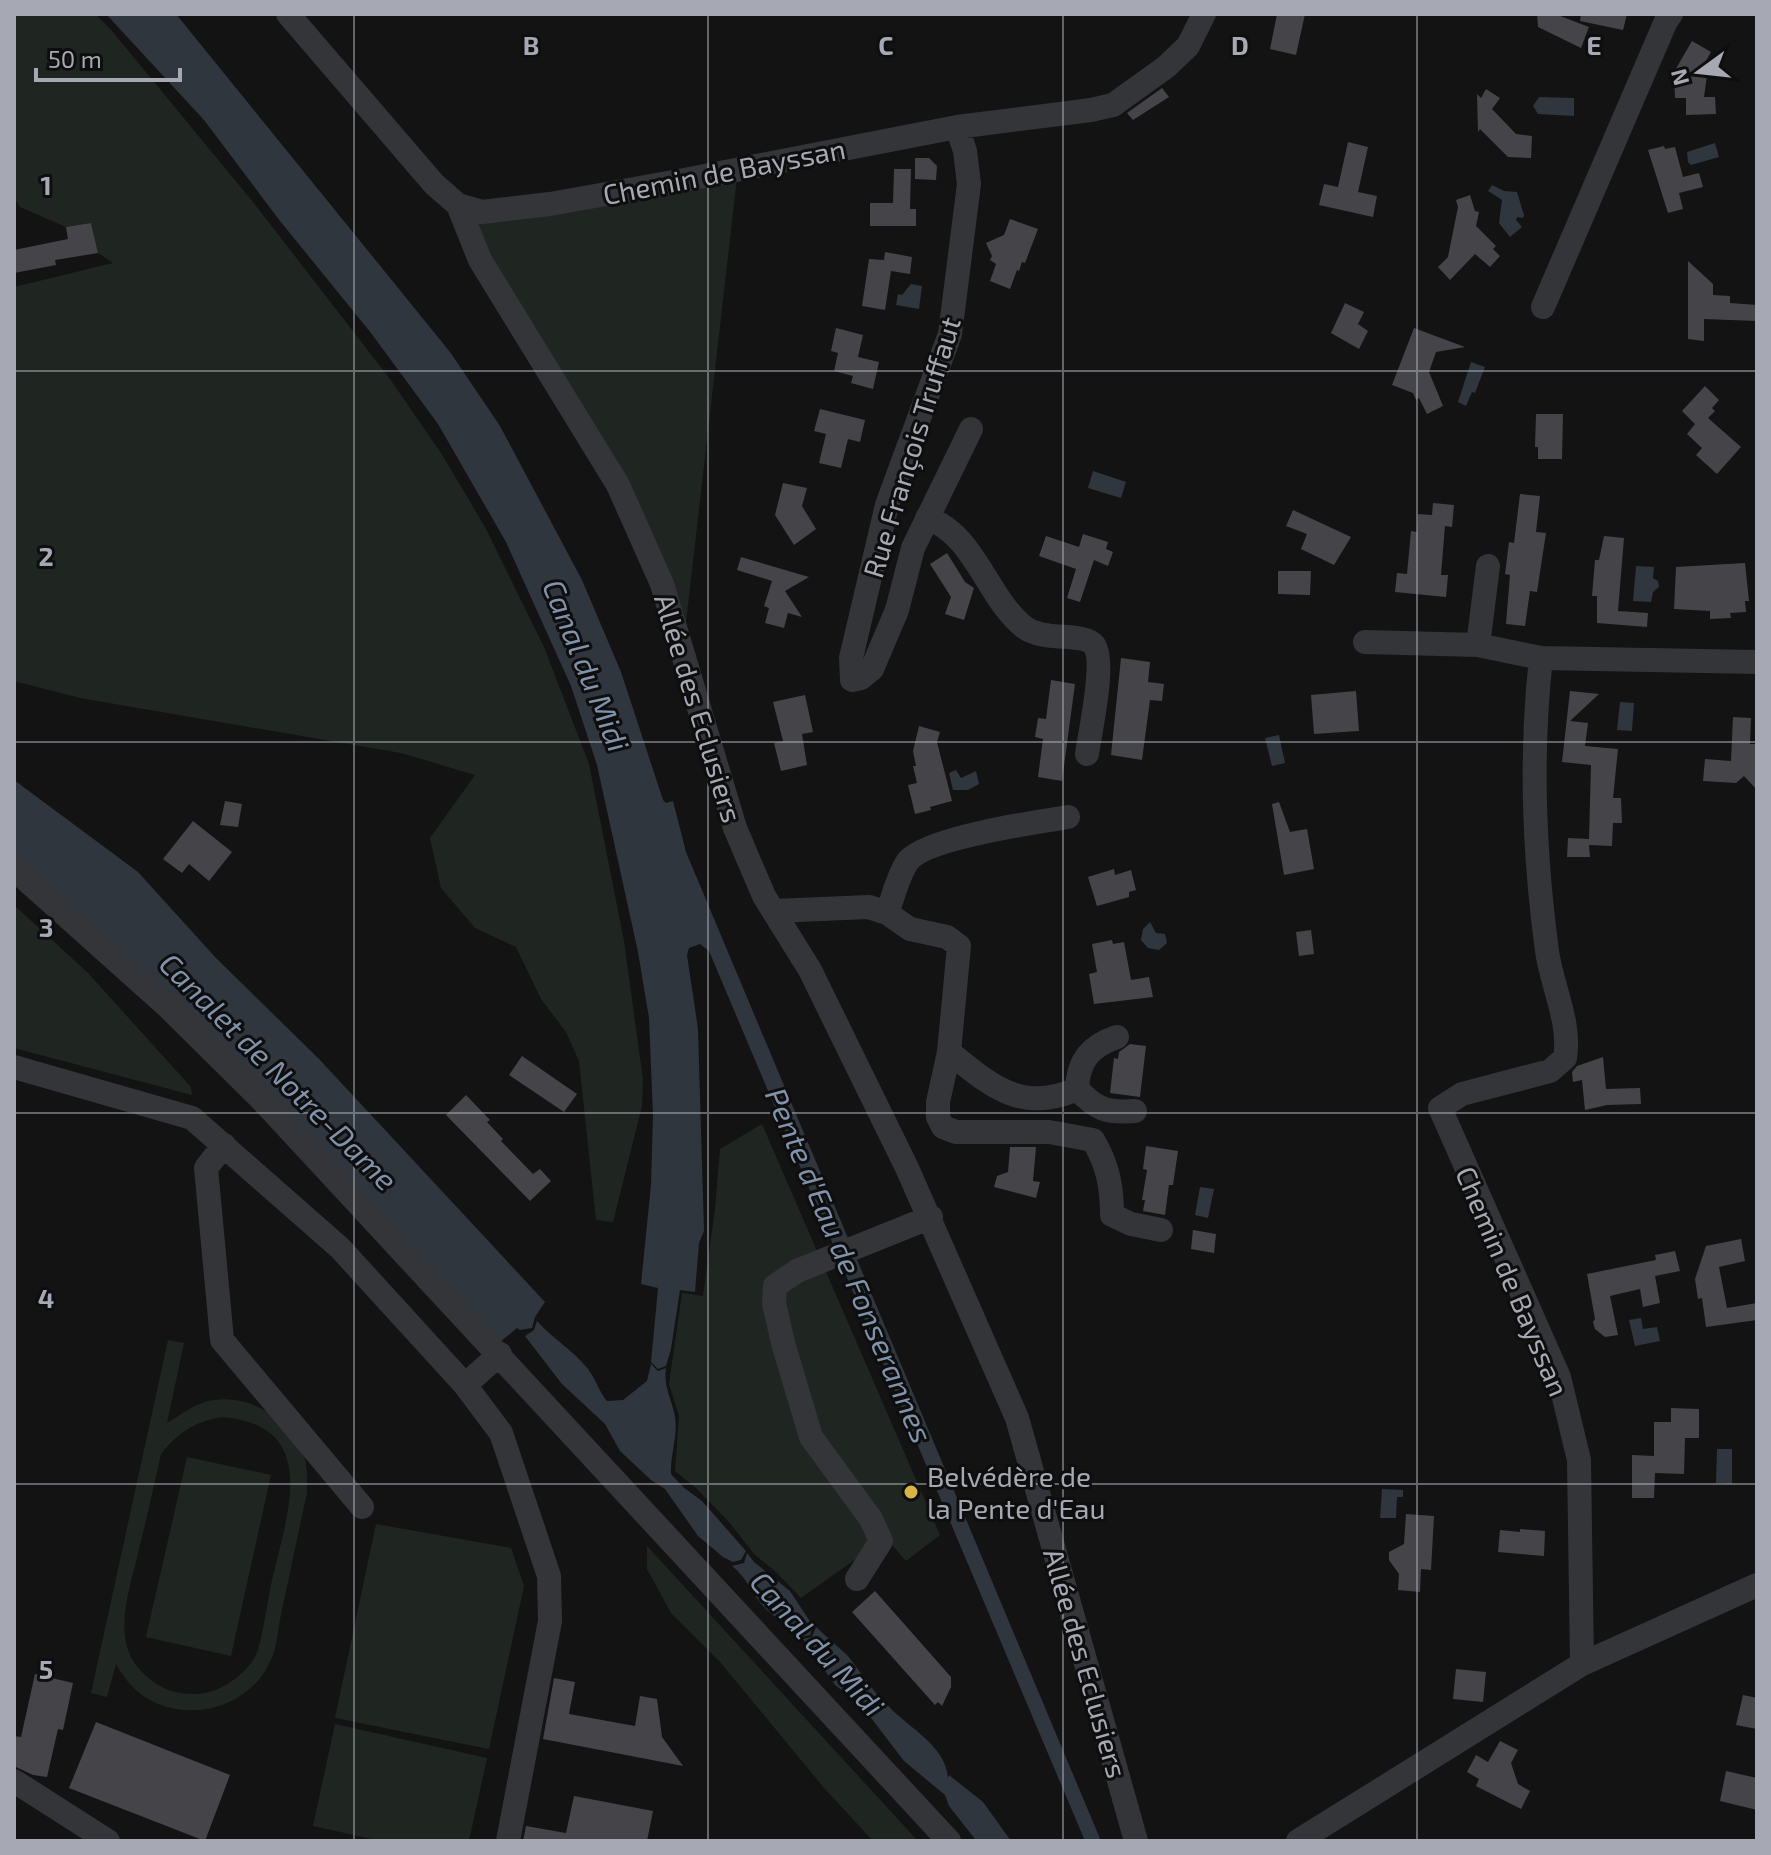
<svg xmlns="http://www.w3.org/2000/svg" width="1771" height="1855" font-family="'Exo 2',sans-serif">
	<rect width="100%" height="100%" fill="#131314"/>
	<!-- green -->
	<path fill="#1f2621" fill-rule="evenodd" d="M14,14H95L112,31L253,202L390,379L441,453L485,527L544,647L589,764L624,941L643,1080L642,1106L613,1222L596,1220L579,1061L566,1032L541,999L516,947L475,928L441,888L430,838L475,775L401,753L80,698L14,681V287L113,263L98,253L91,223L66,227L20,207L14,198Z
		M738,169L684,640L662,584L458,205Z
		M14,905L88,973L191,1087L192,1095L14,1048Z
		M762,1124L940,1535L906,1561L891,1544L881,1541L801,1598L776,1572L754,1554L729,1522L696,1488L675,1471L679,1416L669,1384L682,1293L703,1296L715,1209L720,1149Z
		M168,1340L184,1343L167,1423C179,1416 192,1406 205,1402C243,1391 286,1415 302,1450C308,1464 307,1479 307,1493C298,1533 290,1574 281,1614C278,1629 277,1648 270,1662C255,1695 218,1713 184,1710C152,1707 131,1691 116,1664L107,1697L91,1693ZM221,1417C322,1424 287,1515 272,1580C268,1597 262,1645 255,1657C243,1677 218,1694 195,1694C175,1694 160,1689 145,1675C108,1642 130,1591 139,1549C147,1517 154,1486 161,1454C178,1433 194,1422 221,1417Z
		M187,1457L271,1475L231,1656L146,1637Z
		M376,1524L511,1548L524,1586L489,1749L335,1718Z
		M647,1546L918,1841H873L825,1789L720,1662L671,1613L647,1569Z
		M335,1724L487,1758L469,1841H381L313,1826Z"/>
	<!-- water -->
	<path fill="#30363d" d="M106,14H176L450,352L500,426L582,580L621,672L663,800L666,803L673,801L686,852L1101,1841H1085L709,951L700,944L689,948L687,955L698,1029L704,1231L699,1243L695,1292L680,1290L671,1349L666,1366L658,1369L651,1362L658,1288L641,1284L651,1185L653,1115L649,1018L638,952L597,765L571,686L506,542L438,424L371,333L280,221L204,120Z
		M1539,97L1574,98V116L1538,114L1533,106Z
		M1715,143L1719,157L1691,165L1688,162L1687,152Z
		M1492,185L1504,191L1517,192L1524,215L1523,218L1517,217L1516,220L1522,227L1510,237L1499,223L1502,200L1488,191Z
		M911,284L922,286L919,309L896,305L898,294L902,295Z
		M1471,362L1485,367L1475,393L1472,392L1466,406L1458,402Z
		M1093,471L1126,482L1121,498L1088,488Z
		M1636,566L1654,567L1653,578L1658,581L1659,587L1653,592L1651,602L1633,601Z
		M1620,702L1634,703L1632,731L1617,730Z
		M1279,735L1285,763L1272,766L1265,738Z
		M956,770L961,778L976,771L979,784L968,790H953L949,773Z
		M14,780L138,872L216,958L319,1059L545,1302L535,1317L532,1328L520,1330L517,1328L500,1342L14,858Z
		M1150,922L1156,933L1165,934L1167,943L1159,950L1148,948L1141,940L1143,929Z
		M1200,1187L1214,1189L1208,1218L1195,1215Z
		M1641,1318L1643,1329L1657,1327L1660,1341L1635,1346L1629,1320Z
		M537,1321C553,1339 573,1350 588,1369C596,1379 599,1392 607,1401L623,1400L647,1381L651,1364L658,1371L666,1368C663,1387 672,1399 675,1417C678,1437 670,1455 671,1474L683,1487L702,1501L746,1551L741,1560L733,1562L723,1557L698,1536L665,1489L651,1480L620,1451L605,1424L562,1384L525,1336L534,1330Z
		M1717,1449H1732V1484L1716,1483Z
		M1382,1489L1403,1490V1497H1397L1396,1518H1380Z
		M747,1553L754,1562L790,1591L813,1626L810,1635L801,1637C790,1626 776,1619 765,1608C752,1595 746,1576 732,1566L744,1563Z
		M816,1627L848,1656L881,1700L878,1709L869,1711L835,1685L803,1639L812,1637Z
		M883,1700C902,1725 946,1743 948,1778L949,1775L983,1802L1011,1841L975,1839L949,1806L945,1795L904,1761L868,1714L879,1711Z"/>
	<!-- building -->
	<path fill="#454549" d="M1277,14H1305L1296,55L1270,49Z
		M1537,14H1555L1589,27L1581,48L1538,27Z
		M1581,14H1627L1623,30L1580,21Z
		M1692,41L1711,52L1702,68L1707,75L1704,97H1715L1716,114L1686,115V98H1675L1674,72Z
		M1162,88L1169,97L1133,120L1127,113Z
		M1486,89L1500,98L1492,109L1516,134L1532,136L1531,158L1508,157L1480,129L1478,132L1477,94L1481,98Z
		M1348,142L1368,147L1358,192L1377,196L1373,217L1319,205L1324,184L1338,187Z
		M1664,146L1665,149L1675,147L1683,177L1699,173L1703,187L1679,193L1683,209L1668,213L1648,150Z
		M915,158H929L937,166L936,180L915,179Z
		M894,169H911L910,209H916V226H870V203H893Z
		M1470,195L1475,211L1479,212L1476,226L1496,246L1493,249L1500,256L1490,267L1475,254L1450,280L1438,267L1448,257L1458,207L1456,200Z
		M1010,219L1038,229L1025,263L1022,262L1019,271L1017,270L1010,289L990,281L996,264L990,260L992,256L986,243L1004,235Z
		M91,223L98,253L55,260L56,265L14,273V250L68,239L66,227Z
		M885,252L912,257L910,274L891,271L885,310L862,306L869,259L884,260Z
		M1688,261L1713,284V295L1730,296V303L1757,305V321L1704,319V341L1688,339Z
		M1345,303L1364,312L1358,324L1368,331L1359,349L1331,333Z
		M836,328L863,335L858,357L879,362L873,389L851,383L853,376L834,371L838,353L831,351Z
		M1414,328L1465,347L1436,352L1429,372L1443,406L1427,414L1419,398L1416,400L1413,393L1392,385Z
		M1705,386L1719,400L1712,408L1715,411L1708,418L1741,447L1717,474L1696,455L1702,448L1687,434L1695,424L1682,411Z
		M820,409L865,420L860,442L848,439L841,468L819,463L826,434L814,431Z
		M1536,414H1563L1562,459H1538V447H1535Z
		M783,483L807,488L802,506L816,529L794,545L775,515Z
		M1520,494L1540,496L1536,532L1546,533L1537,592L1530,591L1525,626L1506,624L1510,575L1505,574L1509,542L1514,543Z
		M1433,503L1454,505L1452,527L1445,526L1441,575H1448L1446,597L1395,592L1397,573L1407,574L1411,531L1417,532L1418,514L1432,515Z
		M1293,510L1351,537L1334,565L1301,549L1307,534L1286,526Z
		M1083,534L1108,542L1106,549L1113,552L1108,566L1094,560L1080,602L1067,598L1076,569L1039,556L1046,536L1079,547Z
		M1604,536L1624,538L1618,611L1648,613L1647,627L1597,623V596H1592L1595,560H1599Z
		M947,553L965,582L974,588L964,620L945,614L951,597L930,564Z
		M741,557L809,577L785,591L802,617L788,613L784,628L765,623L769,608L764,606L772,581L737,570Z
		M1745,563L1749,601H1745L1746,612L1730,613L1731,618L1710,619V611L1674,609L1676,567Z
		M1278,571H1311L1310,595L1278,594Z
		M1121,658L1150,662L1148,682L1164,684L1162,701L1150,700L1142,760L1111,755Z
		M1051,680L1075,684L1062,781L1038,777L1043,739L1035,737L1038,718L1046,719Z
		M1356,691L1359,731L1314,734L1311,695Z
		M1570,691L1599,694L1570,721L1588,723L1585,746L1618,749L1613,798H1621L1622,823H1613L1612,846L1589,845L1590,857H1567L1568,838L1589,839L1591,765L1562,762Z
		M805,695L813,732L802,734L807,765L781,771L774,743L783,741L773,702Z
		M1733,717L1751,718L1750,744H1757V790L1744,776L1736,783L1703,781L1705,759L1731,761Z
		M919,726L940,732L937,742L952,801L930,807L931,810L915,814L908,785L917,783L913,766H916L913,751Z
		M225,801L242,804L238,827L220,825Z
		M1279,802L1290,832L1307,829L1314,869L1284,875L1272,804Z
		M193,821L232,852L209,881L189,864L182,873L163,859Z
		M1114,869L1115,875L1131,870L1136,890L1129,892V897L1097,906L1088,877Z
		M1311,930L1314,954L1299,956L1296,932Z
		M1112,940L1113,944L1124,942L1131,980L1149,977L1153,997L1094,1004L1089,974L1097,972L1092,944Z
		M1130,1044L1146,1046L1140,1097L1110,1093L1114,1058L1118,1059L1119,1052Z
		M522,1056L577,1094L564,1112L509,1075Z
		M1603,1057L1606,1089L1640,1088L1641,1104L1607,1105L1585,1110L1582,1080L1573,1082L1572,1072L1577,1066Z
		M466,1095L490,1120L487,1122L503,1139L501,1141L533,1174L540,1169L551,1181L530,1201L446,1115Z
		M1146,1146L1178,1151L1173,1185H1169L1165,1215L1143,1211L1145,1200H1142L1147,1170L1143,1169Z
		M1010,1147H1036L1033,1181L1040,1182L1036,1198L994,1187L997,1176L1008,1172Z
		M1193,1230L1216,1234L1214,1253L1191,1249Z
		M1741,1239L1745,1261L1719,1267L1727,1308L1757,1303V1320L1706,1327L1702,1298L1698,1299L1695,1279L1706,1246Z
		M1675,1251L1680,1271L1655,1276L1660,1303L1643,1307L1640,1289L1610,1296L1618,1335L1605,1337L1595,1329L1593,1322L1595,1319L1587,1274L1656,1260L1655,1255Z
		M1671,1408L1699,1409V1438H1685L1684,1474L1655,1473L1654,1498H1632V1455L1654,1456V1422H1671Z
		M1406,1514L1434,1516L1431,1570L1421,1569L1420,1592L1398,1590L1399,1574L1389,1560V1552L1404,1544Z
		M1520,1529L1545,1531L1544,1556L1498,1552L1500,1530L1520,1532Z
		M875,1591L951,1677V1687L942,1706L938,1702L935,1705L852,1612Z
		M1456,1669L1486,1672L1483,1702L1453,1699Z
		M35,1674L73,1683L63,1730L58,1729L47,1777L33,1775L14,1766V1736L21,1737Z
		M554,1678L575,1682L569,1714L635,1726L640,1696L657,1699L662,1737L683,1766L543,1739Z
		M1743,1695L1757,1698V1729L1736,1725Z
		M96,1722L230,1775L205,1841L69,1788Z
		M1500,1741L1518,1750L1511,1763L1518,1784L1530,1791L1521,1809L1476,1786L1479,1779L1467,1772L1476,1755L1488,1762Z
		M1726,1771L1757,1778V1810L1720,1801Z
		M574,1796L653,1811L647,1841H523L526,1826L566,1833Z"/>
	<g fill="none" stroke-linecap="round" stroke-linejoin="round">
		<!-- minor -->
		<path stroke="#343538" stroke-width="24" d="M288,14L434,184L458,205L482,212L550,204L679,181L957,127L1091,110L1113,105L1166,67L1188,46L1204,14
			M957,127L965,151L969,184L950,334L887,505L851,658L852,680L861,678L872,669L897,610L913,548L971,429
			M458,205L480,260L618,485L662,584L735,828L764,896L810,970L907,1168L1017,1418L1136,1841
			M1543,307L1666,21L1671,14
			M927,518C975,534 987,598 1024,627C1043,642 1084,632 1094,645C1106,661 1090,732 1087,754
			M1365,642L1478,645L1541,658L1757,662
			M1478,645L1488,566
			M1541,658C1530,755 1534,854 1547,951C1552,987 1571,1022 1565,1058L1550,1071L1462,1094L1440,1108L1559,1377L1579,1460L1582,1664
			M14,869L167,1006L261,1099L949,1841
			M774,911L869,907L887,913L910,929L947,937L959,946L949,1052L938,1102V1117L943,1127L956,1132H1049L1093,1140C1108,1165 1112,1187 1112,1215L1131,1224L1161,1230
			M887,913C893,898 898,875 908,861C926,838 1036,822 1068,817
			M949,1052C990,1085 1021,1114 1077,1089C1078,1061 1090,1046 1117,1037
			M14,1067L192,1118L340,1248L465,1385L501,1433L549,1576L550,1621L508,1841
			M1077,1089C1097,1110 1107,1113 1135,1111
			M224,1145L206,1168L222,1340L362,1507
			M465,1385L500,1354
			M857,1579L881,1541L871,1519L811,1437L783,1343L774,1303L775,1286L797,1271L931,1217
			M14,1781L108,1841
			M1298,1841L1582,1664L1757,1585"/>
	</g>
	<!-- grid -->
	<path fill="none" stroke="#a6a9b3" stroke-width="2" stroke-opacity="0.55" d="M354,14V1841M708,14V1841M1063,14V1841M1417,14V1841M14,371H1757M14,742H1757M14,1113H1757M14,1484H1757"/>
	<!-- markers -->
	<circle fill="#d9b345" stroke="#0e0e0f" stroke-width="3" cx="911" cy="1492" r="8"/>
	<g text-anchor="middle" dominant-baseline="central" stroke-width="6" stroke-linejoin="round" paint-order="stroke">
		<!-- street labels -->
		<g font-size="28" fill="#a6a9b3" stroke="#0e0e0f">
			<text transform="translate(724 171) rotate(-11)">Chemin de Bayssan</text>
			<text transform="translate(911 447) rotate(-73)">Rue François Truffaut</text>
			<text transform="translate(699 708) rotate(73)">Allée des Eclusiers</text>
			<text transform="translate(1513 1281) rotate(67)">Chemin de Bayssan</text>
			<text transform="translate(1086 1663) rotate(74)">Allée des Eclusiers</text>
		</g>
		<!-- poi labels -->
		<g font-size="28" fill="#a6a9b3" stroke="#0e0e0f" text-anchor="start">
			<text x="927" y="1476">Belvédère de<tspan x="927" dy="32">la Pente d'Eau</tspan></text>
		</g>
		<!-- water labels -->
		<g font-size="30" font-style="italic" fill="#8193aa" stroke="#0e0e0f">
			<text transform="translate(587 665) rotate(68)">Canal du Midi</text>
			<text transform="translate(279 1071) rotate(45)">Canalet de Notre-Dame</text>
			<text transform="translate(850 1265) rotate(67)">Pente d'Eau de Fonserannes</text>
			<text transform="translate(818 1643) rotate(48)">Canal du Midi</text>
		</g>
	</g>
	<g font-size="26" text-anchor="middle" font-weight="bold" fill="#a6a9b3" stroke="#0e0e0f" stroke-width="6" stroke-linejoin="round" paint-order="stroke">
		<text x="531" y="55">B</text>
		<text x="886" y="55">C</text>
		<text x="1240" y="55">D</text>
		<text x="1594" y="55">E</text>
		<text x="46" y="195">1</text>
		<text x="46" y="566">2</text>
		<text x="46" y="937">3</text>
		<text x="46" y="1308">4</text>
		<text x="46" y="1679">5</text>
	</g>
	<!-- border -->
	<rect width="1771" height="1855" fill="none" stroke="#a6a9b3" stroke-width="32"/>
	<!-- north arrow -->
	<g transform="translate(1699 72) rotate(255)" stroke="#0e0e0f" stroke-width="6" paint-order="stroke">
	<path d="M0-6L14 30L0 20L-14 30Z" fill="#a6a9b3"/>
	<text y="-12" font-size="22" font-weight="bold" text-anchor="middle" fill="#a6a9b3">N</text>
	</g>
	<!-- scale -->
	<path d="M36 68v12h144v-12" fill="none" stroke="#a6a9b3" stroke-width="4"/>
	<text x="48" y="68" font-size="24" fill="#a6a9b3" stroke="#0e0e0f" stroke-width="6" paint-order="stroke">50 m</text>
</svg>
